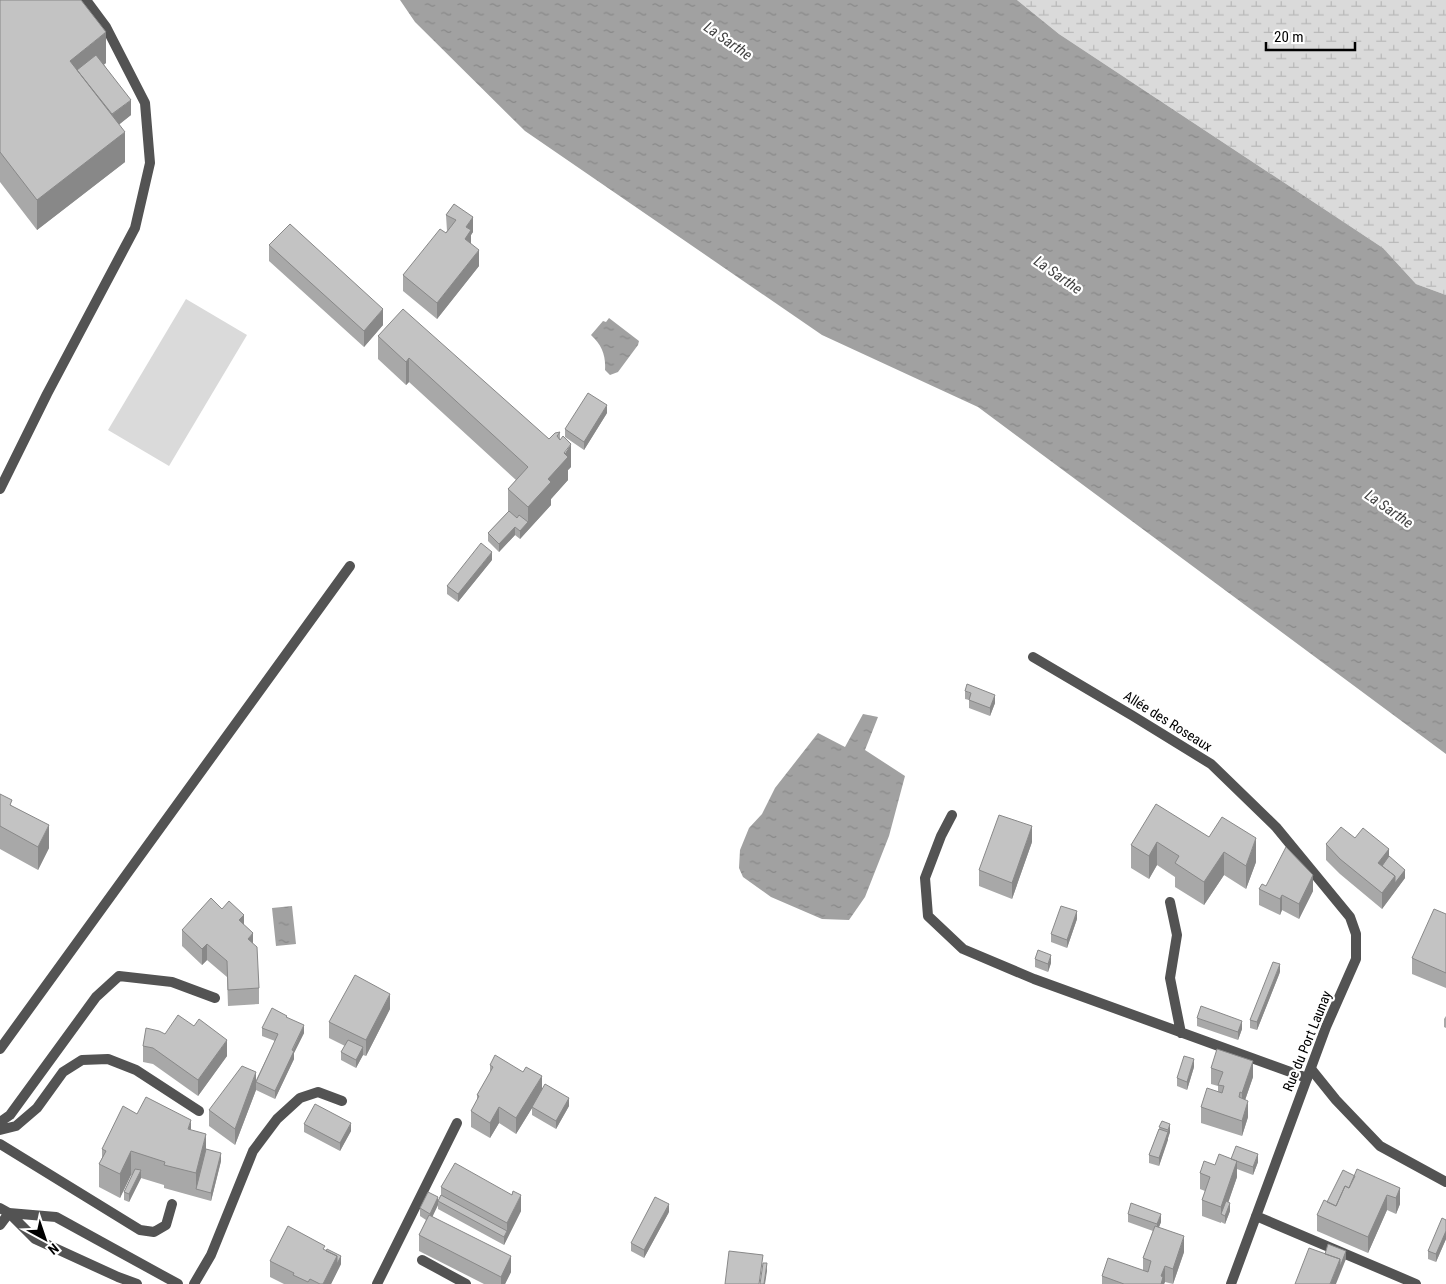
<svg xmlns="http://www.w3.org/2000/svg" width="1446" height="1284" font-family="'Roboto Condensed',sans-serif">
	<defs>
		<pattern id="wetland-marsh" width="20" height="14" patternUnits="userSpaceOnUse" patternTransform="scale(1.25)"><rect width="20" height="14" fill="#dadada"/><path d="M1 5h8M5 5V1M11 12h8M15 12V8" fill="none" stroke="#b9b9b9"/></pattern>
		<pattern id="water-ripples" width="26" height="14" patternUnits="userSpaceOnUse" patternTransform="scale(1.25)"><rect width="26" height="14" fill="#a1a1a1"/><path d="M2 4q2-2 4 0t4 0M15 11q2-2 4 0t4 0" fill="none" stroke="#898989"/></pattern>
	</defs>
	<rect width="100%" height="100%" fill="#fff"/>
	<!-- green -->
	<path fill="#dadada" d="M186,299L247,335L169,466L108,430Z"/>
	<!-- wetland -->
	<path fill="url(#wetland-marsh)" d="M1017,0H1446V295L1416,284L1383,248L1059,34Z"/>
	<!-- water -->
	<path fill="url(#water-ripples)" d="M400,0H1017L1059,34L1383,248L1416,284L1446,295V754L978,407L822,335L525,131L415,22Z
		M609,318L639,341L638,345L618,372L610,375L605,370C606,356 602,345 591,335L603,321L606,322Z
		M863,714L878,717L865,750L905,776L889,836L865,897L849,920L822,919L771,897L743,877L739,868L740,850L749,828L762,814L775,788L818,733L845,747Z
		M292,906L296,944L276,946L272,908Z"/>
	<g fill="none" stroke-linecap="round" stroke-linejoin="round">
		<!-- service -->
		<path stroke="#535353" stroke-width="10" d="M0,489L47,394L135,228L150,163L145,103L106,27L86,0
			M952,815L941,836L925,878L928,916L963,949L1034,979L1307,1078
			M1170,902L1177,935L1170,978L1181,1033
			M0,1049L350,566
			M1311,1069L1336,1100L1380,1146L1446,1182
			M0,1122L10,1115L96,997L119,976L172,982L215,998
			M0,1130L16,1126L37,1108L63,1072L82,1060L108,1059L136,1070L199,1111
			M0,1144L140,1230L154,1232L166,1225L172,1204
			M422,1260L466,1284
			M194,1284L211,1255L253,1151L277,1119L300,1098L318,1092L342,1101
			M377,1284L457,1123"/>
		<!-- minor -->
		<path stroke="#535353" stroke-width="10" d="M1033,657L1133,716L1211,764L1276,827L1350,917L1356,934V959L1326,1027L1231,1284
			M1256,1216L1416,1284
			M0,1225L9,1213"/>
		<!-- tertiary -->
		<path stroke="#535353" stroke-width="10" d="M0,1208L9,1213L35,1239L118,1277L137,1284
			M9,1213L56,1217L178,1284"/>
	</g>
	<!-- wall -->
	<path fill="#a8a8a8" d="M0,0L106,63L104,64L131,115L119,124L125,162L37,230L0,182Z
		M454,204L473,232L471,235V243L479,266L437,319L403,291V275L447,231L446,215Z
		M269,245L383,325L364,347L269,261Z
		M378,336L549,439L560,432V440L571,467L568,470V480L551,499V505L520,539L515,535L499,552L488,541V533L508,512V489L516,480L409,382L406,385L378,359Z
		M607,413L584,450L565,437V429Z
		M492,560L458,602L447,594V586Z
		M965,691L995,703L990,716L969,708V700L965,699Z
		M0,794L12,806L49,848L38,870L0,849Z
		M1209,837L1256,862L1246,889L1224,875L1204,905L1175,887V877L1157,865L1149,879L1131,868V845Z
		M1355,838L1389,849V856L1405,878L1382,909L1340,874L1326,860V844Z
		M1032,842L1012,899L979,886V870Z
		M1266,886L1313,891L1299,919L1282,910L1280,915L1259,905V889Z
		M222,909L244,925L253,944L259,988V1004L228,1006L227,977L207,960L202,965L182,946V930Z
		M1446,914V988L1412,974V958Z
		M1077,919L1067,948L1051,942V934Z
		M1035,959L1051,963L1048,972L1035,967Z
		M1280,972L1257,1030L1250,1028V1020Z
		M390,1009L366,1056L363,1055L356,1068L341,1060V1052L345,1046L329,1038V1022Z
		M1446,1016V1028L1444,1027V1019Z
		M287,1018L304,1033L294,1053V1059L275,1099L256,1090L235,1145L209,1126V1110L256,1080L275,1041L262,1036V1028Z
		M1197,1018L1242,1029L1238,1040L1197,1026Z
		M194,1026L227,1056L198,1096L153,1064L143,1062V1046L165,1034Z
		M490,1065L542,1090L569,1106L556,1129L532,1115V1108L516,1134L499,1123L490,1138L471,1127V1111L477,1101V1095L490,1074Z
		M1194,1067L1187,1090L1177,1086V1078Z
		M1211,1068L1253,1077L1245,1100L1248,1117L1242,1136L1201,1123V1107L1218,1091V1086L1211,1084Z
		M137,1114L191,1130L206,1149L221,1161L211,1201L164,1188V1185L141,1178L129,1202L124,1200V1192L132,1175H131L120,1198L99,1187V1164L102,1158V1149Z
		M1162,1121L1170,1132L1159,1166L1149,1163V1155Z
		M304,1124L351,1131L340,1151L304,1132Z
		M1231,1159L1258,1162L1253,1175L1237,1169V1177L1228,1202L1230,1211L1225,1224L1221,1222V1223L1202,1216V1200L1205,1191L1200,1189V1173L1215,1165Z
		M1355,1176L1400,1188V1204L1396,1214L1387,1210L1368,1253L1317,1231V1215L1327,1202Z
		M441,1187L521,1211L504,1245L438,1209V1201L441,1195Z
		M438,1205L432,1216L511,1272L505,1284H484L419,1251V1235L426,1220L420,1216V1208Z
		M669,1212L644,1258L631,1251V1243Z
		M1128,1214L1161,1222L1159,1227L1184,1252L1173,1284L1165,1282L1164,1284H1102V1276L1143,1270V1258L1153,1231L1128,1222Z
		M1446,1220V1239L1436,1262L1428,1259V1251Z
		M325,1250L341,1264L331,1284H284L270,1277V1261Z"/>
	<!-- shaded-wall -->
	<path fill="#888" d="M106,32V63L78,85L70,61Z
		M131,100V115L105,136V120Z
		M125,132V162L37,230V200Z
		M473,217V232L471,235V246L465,239L466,227Z
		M479,250V266L437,319V303Z
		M383,309V325L364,347V331Z
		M409,358V382L406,385V362Z
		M607,405V413L584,450V442Z
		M571,444V467L568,470V480L551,499V505L520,539V531L528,522V507L548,479Z
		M515,527V535L499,552V544Z
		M492,552V560L458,602V594Z
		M995,695V703L990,716V708Z
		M49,825V848L38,870V847Z
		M1032,826V842L1012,899V883Z
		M1256,838V862L1246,889V866Z
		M1157,842V865L1149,879V856Z
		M1389,849V864L1382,874L1378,863Z
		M1224,852V875L1204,905V882Z
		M1405,870V878L1382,909V893L1395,876Z
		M1313,875V891L1299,919V904Z
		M1282,895V910L1280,915V899Z
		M1077,911V919L1067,948V940Z
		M244,915V931L239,920Z
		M253,933V949L248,939Z
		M207,944V960L202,965V949Z
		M1051,955V963L1048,972V964Z
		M1280,964V972L1257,1030V1022Z
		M390,994V1009L366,1056V1040Z
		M1242,1021V1029L1238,1040V1032Z
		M304,1025V1033L294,1053V1059L275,1099V1091Z
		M227,1040V1056L198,1096V1080Z
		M363,1047V1055L356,1068V1060Z
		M1194,1059V1067L1187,1090V1082Z
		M1253,1061V1077L1242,1109V1093Z
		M256,1072V1090L235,1145V1129Z
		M542,1076V1092L516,1134V1118Z
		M569,1098V1106L556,1129V1121Z
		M1248,1101V1117L1242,1136V1121Z
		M499,1107V1123L490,1138V1123Z
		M191,1120V1143L188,1129Z
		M351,1123V1131L340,1151V1143Z
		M1170,1124V1132L1168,1138V1130Z
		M1168,1132V1140L1159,1166V1158Z
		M206,1134V1157L196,1189V1173Z
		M131,1151V1175L120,1198V1174Z
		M221,1153V1161L211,1201V1193Z
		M1258,1154V1162L1253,1175V1167Z
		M1237,1161V1177L1224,1215L1221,1214V1223V1207Z
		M141,1170V1178L129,1202V1194Z
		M1400,1188V1204L1396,1214V1198Z
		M521,1195V1211L504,1245V1237L507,1231V1223Z
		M1387,1195V1210L1368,1253V1237Z
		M438,1197V1205L430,1222V1214Z
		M1230,1203V1211L1225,1224V1216Z
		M669,1204V1212L644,1258V1250Z
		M1161,1214V1222L1157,1232V1224Z
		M1446,1231V1239L1436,1262V1254Z
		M1184,1236V1252L1173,1284V1269Z
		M1346,1251V1259L1336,1284H1330L1340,1259Z
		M337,1256H341V1264L331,1284H323Z
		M511,1256V1272L505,1284H501V1277Z
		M767,1263V1271L765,1284H764Z
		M1165,1266V1282L1164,1284H1161V1276Z"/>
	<!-- building -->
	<path fill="#c3c3c3" stroke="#888" d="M0,0H81L106,32L70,61L125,132L37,200L0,152Z
		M96,55L131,100L112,114L77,70Z
		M454,204L473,217L466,227L471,230L465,239L479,250L437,303L403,275L440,229L446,233L456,220L446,215Z
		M290,224L383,309L364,331L269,245Z
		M403,309L549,439L555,433L560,432L557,436L560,440L563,436L571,444L564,453L568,457L548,479L551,482L528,507L508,489L528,467L409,358L406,362L378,336Z
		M588,393L607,405L584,442L565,429Z
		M509,511L517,518L519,515L528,522L520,531L515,527L499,544L488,533Z
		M481,543L492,552L458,594L447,586Z
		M967,684L995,695L990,708L969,700L971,693L965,691Z
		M0,794L12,800L10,805L49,825L38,847L0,826Z
		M1156,804L1209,837L1222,817L1256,838L1246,866L1224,852L1204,882L1175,863L1179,856L1157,842L1149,856L1131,845Z
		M999,815L1032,826L1012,883L979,870Z
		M1341,827L1355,838L1363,828L1389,849L1378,863L1395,876L1382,893L1340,859L1326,844Z
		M1286,847L1313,875L1299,904L1282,895L1280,899L1259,889L1262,884L1266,886Z
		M1389,856L1405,870L1395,883V876L1382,866Z
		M211,898L222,909L229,901L244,915L239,920L253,933L248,939L257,947L259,988L228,990L227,961L207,944L202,949L182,930Z
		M1061,906L1077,911L1067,940L1051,934Z
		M1434,909L1446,914V973L1412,958Z
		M1038,950L1051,955L1048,964L1035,959Z
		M1273,962L1280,964L1257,1022L1250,1020Z
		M355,975L390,994L366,1040L329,1022Z
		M1201,1006L1242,1021L1238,1032L1197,1018Z
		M272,1008L287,1016L286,1017L304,1025L292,1050L294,1051L275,1091L256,1082L278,1034L262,1028Z
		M178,1015L194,1026L199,1019L227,1040L198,1080L153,1048L143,1046L146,1028L159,1031L165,1034Z
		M348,1040L363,1047L356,1060L341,1052Z
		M1217,1049L1253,1061L1242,1093L1240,1092L1239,1097L1248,1101L1242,1121L1201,1107L1207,1088L1222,1093L1224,1086L1218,1085L1223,1072L1211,1068Z
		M495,1055L523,1072L526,1067L542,1076L516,1118L499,1107L490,1123L471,1111L479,1096L477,1095L493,1067L490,1065Z
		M1184,1056L1194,1059L1187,1082L1177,1078Z
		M242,1066L256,1072L235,1129L209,1110Z
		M545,1084L569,1098L556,1121L532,1107Z
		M146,1097L191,1120L188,1129L206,1134L196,1173L164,1165L165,1162L131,1151L120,1174L99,1164L106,1151L102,1149L123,1106L137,1114Z
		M315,1104L351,1123L340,1143L304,1124Z
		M1162,1121L1170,1124L1168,1130L1159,1127Z
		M1159,1129L1168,1132L1159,1158L1149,1155Z
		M1236,1146L1258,1154L1253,1167L1231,1159Z
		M206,1149L221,1153L211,1193L196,1189Z
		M1219,1154L1237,1161L1221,1207L1202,1200L1210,1177L1200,1173L1204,1161L1215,1165Z
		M455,1163L512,1195L513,1191L521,1195L507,1223L441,1187Z
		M135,1169L141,1170L129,1194L124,1192Z
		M1357,1169L1400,1188L1396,1198L1387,1195L1368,1237L1317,1215L1324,1200L1336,1206L1345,1186L1349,1188Z
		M1343,1170L1355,1176L1349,1188L1345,1186L1336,1206L1327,1202Z
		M428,1192L438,1197L430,1214L420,1208Z
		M441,1195L507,1231L504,1237L438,1201Z
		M655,1197L669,1204L644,1250L631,1243Z
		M1226,1201L1230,1203L1225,1216L1221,1214Z
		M1131,1203L1161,1214L1157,1224L1128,1214Z
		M429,1215L511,1256L501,1277L419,1235Z
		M1442,1218L1446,1220V1231L1436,1254L1428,1251Z
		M288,1226L325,1246L323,1249L337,1256L323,1284H320L310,1279L308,1282L293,1275L294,1273L270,1261Z
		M1155,1226L1184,1236L1173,1269L1165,1266L1161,1276L1163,1277L1161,1284H1124L1102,1276L1108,1258L1148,1272L1151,1261L1143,1258Z
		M1328,1244L1346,1251L1340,1267V1259L1325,1254Z
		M1309,1248L1340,1259L1330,1284H1295Z
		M327,1249L341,1256L337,1264V1256L326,1251Z
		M729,1251L763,1255L759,1284H725Z
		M763,1263H767L764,1284H760Z"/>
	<g text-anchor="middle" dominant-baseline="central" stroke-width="4.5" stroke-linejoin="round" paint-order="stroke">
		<!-- street labels -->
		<g font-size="14" fill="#000" stroke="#fff">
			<text transform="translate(1168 721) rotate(32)">Allée des Roseaux</text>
			<text transform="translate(1307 1041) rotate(-68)">Rue du Port Launay</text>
		</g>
		<!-- water labels -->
		<g font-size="15" font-style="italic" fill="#424242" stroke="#fff">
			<text transform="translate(728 41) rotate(35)">La Sarthe</text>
			<text transform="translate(1058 275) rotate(35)">La Sarthe</text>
			<text transform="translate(1389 509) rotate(35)">La Sarthe</text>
		</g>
	</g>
	<!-- north arrow -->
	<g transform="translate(45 1239) rotate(140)" stroke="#ffffff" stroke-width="4" paint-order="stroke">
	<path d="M0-4L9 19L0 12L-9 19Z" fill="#000000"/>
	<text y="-8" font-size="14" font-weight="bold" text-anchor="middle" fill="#000000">N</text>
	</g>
	<!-- scale -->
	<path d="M1266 42v8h89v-8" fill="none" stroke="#000000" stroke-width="2.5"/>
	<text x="1274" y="42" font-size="15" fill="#000000" stroke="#ffffff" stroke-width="4" paint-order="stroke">20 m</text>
</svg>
